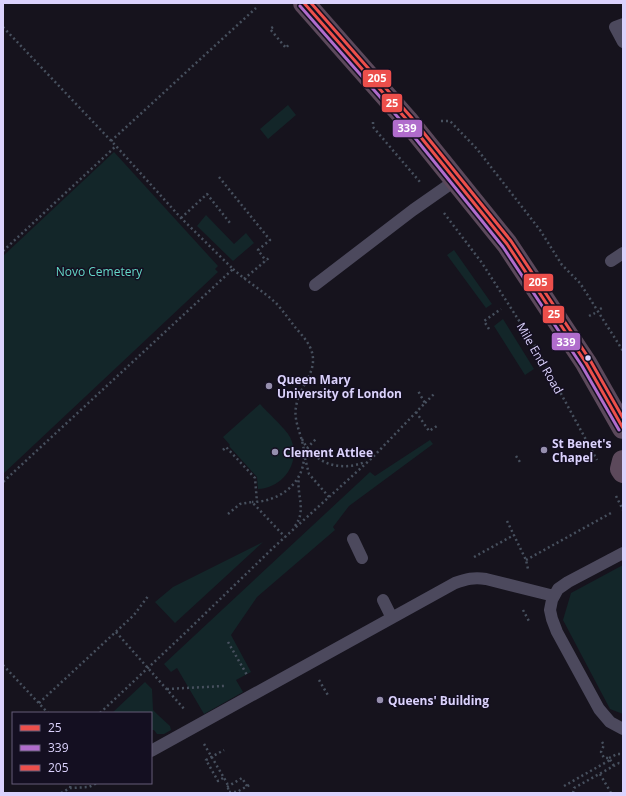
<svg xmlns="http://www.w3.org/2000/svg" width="626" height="796" font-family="'Open Sans',sans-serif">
	<rect width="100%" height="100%" fill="#16131d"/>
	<!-- green -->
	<path fill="#132629" d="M288,105L296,115L268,139L260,129Z
		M114,152L218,266L215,269L218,272L3,474V256Z
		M206,215L234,244L246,233L254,243L233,261L197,226Z
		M454,250L492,304L486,308L447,255Z
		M503,319L534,369L525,375L494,326Z
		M260,404C267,412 286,429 290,437C302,461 284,488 258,489L257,477L229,446L230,445L223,437Z
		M430,440L433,444L349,506L333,527L335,530L257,597L231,635L251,672L236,680L243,692L204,714L177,668L171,672L164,664L370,472L375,476Z
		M263,542L175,623L155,602L173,587Z
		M623,565V714L610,709L563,620L571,593Z
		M145,682L152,689L153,710L158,715L170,726L171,730L164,734H157L154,730H151V713H112Z"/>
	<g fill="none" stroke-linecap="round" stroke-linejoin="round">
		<!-- path -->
		<path stroke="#47505e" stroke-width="2.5" stroke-dasharray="2 3" stroke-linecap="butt" d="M3,27L116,146L181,218L233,269L3,482
			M273,27L270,29L286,48L289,44
			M441,121H450L477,149L540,230L562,265L580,283L623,351
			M373,122V127L420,182
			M111,141L256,8
			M219,177L270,240L258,250L266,261
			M444,213L482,263L534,344L597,460
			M181,218L207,194L230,223
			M3,251L116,146
			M233,269C246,281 263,291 276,303C283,311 289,319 295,327C300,333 306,339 310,347C321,371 299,384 296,407C293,423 304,438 304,454C305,484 278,502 252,502
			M244,279L270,257
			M600,309L604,307
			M589,316L595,313
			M489,329L484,321L501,309
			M425,403L435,393
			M416,412L429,431L437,426
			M302,439C314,464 340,472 365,462
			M223,450L226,447L255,478L257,502
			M305,453L308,447L317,438
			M516,456L520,462
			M305,458L309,474L329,497
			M616,496L623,510
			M228,514L240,504L252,502L285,537
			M507,521L526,560L528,569
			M295,526C307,510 296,494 299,477
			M474,557L514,535
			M526,560L611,513
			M523,610L530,623
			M116,632L185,710
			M228,642L247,675
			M3,665L48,713
			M319,680L329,697
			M167,689L224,686
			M39,703L134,615L149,595
			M100,713L184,634L274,547L372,458L425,403L418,391
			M602,742L604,745L601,752L604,758H609L614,766
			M204,744L227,783L229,793
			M609,758L617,754H623
			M600,774L611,793
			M223,778L218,781L206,760L224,750
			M564,786L610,760
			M227,787L242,778L247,786
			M70,788L71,783
			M229,792H237L251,784
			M61,793L70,788L89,787L97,783
			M573,793L574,788L619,763H623"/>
		<!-- lane -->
		<path stroke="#4c495d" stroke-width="12" d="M623,24L615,27L623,42
			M611,261L623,253
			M315,285L413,210L456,180
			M353,539L362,558
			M623,553L568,582L558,589L552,600L550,610L552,619L557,632L599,709L610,722L623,729
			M383,600L392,618
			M151,751L455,583C466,579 474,577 486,579L554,596"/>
		<!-- highway -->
		<path stroke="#5c495b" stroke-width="22" d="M304,3L407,120L507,244L586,363L623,428
			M623,461L621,469L623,472"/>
		<defs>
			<path id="bus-1" d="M304,3L407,120L507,244L586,363L623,428"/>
			<path id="bus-2" d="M300,6L403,123L503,247L582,366L619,430"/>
			<path id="bus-3" d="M311,3L411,117L511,241L590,360L623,418"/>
		</defs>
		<!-- bus-1 casing -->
		<use href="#bus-1" stroke="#140f21" stroke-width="6"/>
		<!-- bus-2 casing -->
		<use href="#bus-2" stroke="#140f21" stroke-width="6"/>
		<!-- bus-3 casing -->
		<use href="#bus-3" stroke="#140f21" stroke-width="6"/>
		<!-- bus-1 -->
		<use href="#bus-1" stroke="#ec4f4b" stroke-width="3"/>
		<!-- bus-2 -->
		<use href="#bus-2" stroke="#b06ccc" stroke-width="3"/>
		<!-- bus-3 -->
		<use href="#bus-3" stroke="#ec4f4b" stroke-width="3"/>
	</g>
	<!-- markers -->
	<circle fill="#dbd2fc" stroke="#140f21" stroke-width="1.5" cx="588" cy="358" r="3.5"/>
	<g fill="#968fae" stroke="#140f21" stroke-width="1.5">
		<circle cx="269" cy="386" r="4"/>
		<circle cx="544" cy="450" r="4"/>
		<circle cx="275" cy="452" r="4"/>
		<circle cx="380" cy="700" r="4"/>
	</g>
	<g text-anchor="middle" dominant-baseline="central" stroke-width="3" stroke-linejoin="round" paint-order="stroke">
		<!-- park labels -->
		<g font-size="12" fill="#63d7c6" stroke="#140f21">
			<text x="99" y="271">Novo Cemetery</text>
		</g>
		<!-- street labels -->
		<g font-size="12" fill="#dbd2fc" stroke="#140f21">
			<text transform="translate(540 358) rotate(60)">Mile End Road</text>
		</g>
		<!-- poi labels -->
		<g font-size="12" font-weight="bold" fill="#dbd2fc" stroke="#140f21" text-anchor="start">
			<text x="277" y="379">Queen Mary<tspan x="277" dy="14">University of London</tspan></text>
			<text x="552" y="443">St Benet's<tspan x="552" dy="14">Chapel</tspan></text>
			<text x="283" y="452">Clement Attlee</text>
			<text x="388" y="700">Queens' Building</text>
		</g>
	</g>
	<g stroke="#140f21" stroke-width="1.5">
		<rect x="362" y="69" width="30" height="19" rx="4" fill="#ec4f4b"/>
		<rect x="381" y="93" width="22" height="20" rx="4" fill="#ec4f4b"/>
		<rect x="392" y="119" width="31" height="19" rx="4" fill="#b06ccc"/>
		<rect x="523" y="273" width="31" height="19" rx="4" fill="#ec4f4b"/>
		<rect x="542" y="305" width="23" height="19" rx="4" fill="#ec4f4b"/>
		<rect x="551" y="332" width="30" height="19" rx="4" fill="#b06ccc"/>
	</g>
	<g font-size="11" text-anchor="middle" font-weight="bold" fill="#fff">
		<text x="377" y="82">205</text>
		<text x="392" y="107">25</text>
		<text x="407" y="132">339</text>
		<text x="538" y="286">205</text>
		<text x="554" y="318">25</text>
		<text x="566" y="346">339</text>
	</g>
	<!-- border -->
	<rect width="626" height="796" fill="none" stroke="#dbd2fc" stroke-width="8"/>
	<!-- legend -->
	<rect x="12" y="712" width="140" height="72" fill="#140f21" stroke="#645d79"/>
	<rect x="20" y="725" width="20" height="6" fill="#ec4f4b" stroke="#645d79"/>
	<text x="48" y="732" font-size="12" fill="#dbd2fc">25</text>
	<rect x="20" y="745" width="20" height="6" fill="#b06ccc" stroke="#645d79"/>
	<text x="48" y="752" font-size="12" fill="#dbd2fc">339</text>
	<rect x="20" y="765" width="20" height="6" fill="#ec4f4b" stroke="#645d79"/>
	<text x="48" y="772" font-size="12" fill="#dbd2fc">205</text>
</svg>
